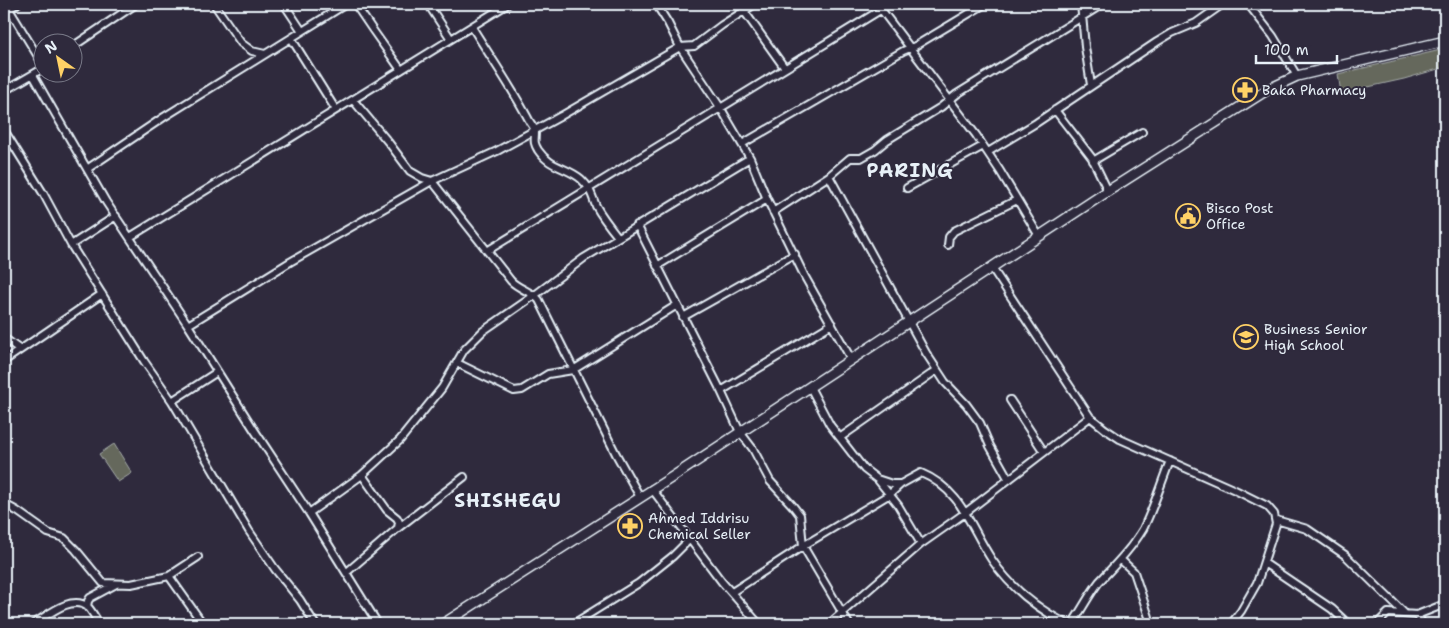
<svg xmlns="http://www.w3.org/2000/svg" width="1449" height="628" font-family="'Shantell Sans',sans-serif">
	<rect width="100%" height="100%" fill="#2f2a3d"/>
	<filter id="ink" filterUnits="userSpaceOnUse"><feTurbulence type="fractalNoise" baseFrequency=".02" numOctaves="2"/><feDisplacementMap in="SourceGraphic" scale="10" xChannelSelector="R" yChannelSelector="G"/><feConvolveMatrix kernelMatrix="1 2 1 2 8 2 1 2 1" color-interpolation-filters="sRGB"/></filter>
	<g filter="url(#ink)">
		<!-- green -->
		<path fill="#65685b" stroke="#a6acaa" d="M1445,49V67L1404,79L1341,93L1338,74Z
			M114,444L132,473L118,482L99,454Z"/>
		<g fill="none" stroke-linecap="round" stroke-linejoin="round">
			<defs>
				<path id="street" d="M6,4L42,63
					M214,4L241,43L252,51L265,54
					M284,4L302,31
					M355,4L372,29L401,70
					M428,4L451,39
					M656,4L668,23L680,47L720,107L750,158L767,199L805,277L851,359
					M739,4L784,67
					M877,4L976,135L1000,171L1039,236
					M1081,4L1085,47L1091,85
					M1248,4L1273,36L1297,76
					M9,9L17,4
					M472,27C491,58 513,89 530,122C532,125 535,128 535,132C535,140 533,142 538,150C550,168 567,167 581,179C590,187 592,196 596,206C602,217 610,227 618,237
					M291,38L336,110
					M72,47L136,4
					M33,75L106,202L188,325L253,428L309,513L378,624
					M4,91L42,69
					M353,100L389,143L410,171L422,178L432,181L511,281C519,289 532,292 539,300L616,454L640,497
					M1055,110L1092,158L1108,191
					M4,130L43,193L71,245L144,361L172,401L249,531L275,569L300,600L315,624
					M742,144L903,51L915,46L985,4
					M988,152L1036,123L1157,42L1172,33L1196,23L1223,4
					M1093,161L1142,132
					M87,169L164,117L346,4
					M829,176L926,353L945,382L966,404L980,423L990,446L1008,478
					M907,188L983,146
					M773,212L829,176L850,158H861L875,150L887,140L941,107L957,94L1103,4
					M637,225L721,391L740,432L753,449L770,481L793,506L800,515L803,546L849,624
					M130,237L508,4
					M71,245L116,216
					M948,245L949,237L954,231L1017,200
					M487,251L882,9
					M657,266L767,199
					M992,268L1090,417L1105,429L1120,439L1235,490L1267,506L1274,514L1276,524L1257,583L1241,611L1231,624
					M683,317L795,254
					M188,325L290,262L432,181L497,151L561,116L680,47L694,46L722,25L755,4
					M4,338L19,349
					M4,361L102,294
					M457,363L514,391L522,390L548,374L573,370L677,305
					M810,387L830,425L864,469L877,479L892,484H901L921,473C962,490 970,527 992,560C1011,588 1038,609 1067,624
					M721,391L832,324
					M1010,400L1044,452
					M172,401L217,372
					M841,437L937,370
					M878,480L898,505L921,544
					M652,489L722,582L759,624
					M4,504L17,511L48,533L64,538L76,550L103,583L131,584L169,576L198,557
					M309,513L362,475L400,440L442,388L464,350L483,331L535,295L584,258L750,158
					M1276,520L1307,529L1345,555L1405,614
					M398,528L464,477
					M1121,560L1134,572L1149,617V624
					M1264,563L1332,609L1348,624
					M347,572L398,528L399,522L397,518L387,510L362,475
					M169,576L203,624
					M732,592L803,546L890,494L901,484
					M87,607L88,601L90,598L116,584
					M1417,615L1423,624
					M33,624C47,616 71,594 88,607C92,611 96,619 99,624
					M573,624L639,583L673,556L690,539
					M829,624L921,544L965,513L1090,417
					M1072,624C1081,611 1089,595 1099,582C1115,565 1131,549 1143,529C1154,507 1161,483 1170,461
					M1377,624L1388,613L1417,615L1445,604"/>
				<path id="secondary" d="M443,624L677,474L1108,191L1267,90L1297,76L1445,41"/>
			</defs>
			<!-- street casing -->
			<use href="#street" stroke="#e8f1f8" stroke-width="10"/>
			<!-- secondary casing -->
			<use href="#secondary" stroke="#e8f1f8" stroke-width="12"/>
			<!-- street -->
			<use href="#street" stroke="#2f2a3d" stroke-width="6"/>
			<!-- secondary -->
			<use href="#secondary" stroke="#2f2a3d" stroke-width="9"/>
		</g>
	</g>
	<!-- icons -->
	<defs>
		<symbol id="pharmacy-ring" viewBox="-11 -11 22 22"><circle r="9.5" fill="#2f2a3d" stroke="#ffd166" stroke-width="1.5"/><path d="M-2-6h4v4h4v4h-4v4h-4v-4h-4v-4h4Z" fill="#ffd166"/></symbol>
		<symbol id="civic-ring" viewBox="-11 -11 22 22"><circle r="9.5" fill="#2f2a3d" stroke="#ffd166" stroke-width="1.5"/><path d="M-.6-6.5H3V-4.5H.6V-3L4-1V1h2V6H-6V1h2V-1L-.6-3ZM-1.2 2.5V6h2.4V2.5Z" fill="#ffd166"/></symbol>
		<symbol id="school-ring" viewBox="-11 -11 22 22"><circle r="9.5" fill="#2f2a3d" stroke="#ffd166" stroke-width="1.5"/><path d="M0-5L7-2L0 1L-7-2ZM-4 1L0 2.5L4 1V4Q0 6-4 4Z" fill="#ffd166"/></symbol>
	</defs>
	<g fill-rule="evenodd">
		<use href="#pharmacy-ring" x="1231" y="76" width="28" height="28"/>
		<use href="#civic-ring" x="1174" y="202" width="28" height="28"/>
		<use href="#school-ring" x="1232" y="323" width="28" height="28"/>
		<use href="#pharmacy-ring" x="616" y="512" width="28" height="28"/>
	</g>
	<g text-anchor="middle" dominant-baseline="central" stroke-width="4" stroke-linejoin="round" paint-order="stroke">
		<!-- poi labels -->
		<g font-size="14" fill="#e8f1f8" stroke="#2f2a3d" text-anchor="start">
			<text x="1262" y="90">Baka Pharmacy</text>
			<text x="1206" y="208">Bisco Post<tspan x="1206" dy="16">Office</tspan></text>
			<text x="1264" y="329">Business Senior<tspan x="1264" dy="16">High School</tspan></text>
			<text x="648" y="518">Ahmed Iddrisu<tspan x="648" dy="16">Chemical Seller</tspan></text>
		</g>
		<!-- district labels -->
		<g font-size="19" font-weight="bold" letter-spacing="1" fill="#e8f1f8" stroke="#2f2a3d">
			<text x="910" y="170">PARING</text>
			<text x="508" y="500">SHISHEGU</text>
		</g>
	</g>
	<!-- margin -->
	<rect width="1449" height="628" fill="none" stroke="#2f2a3d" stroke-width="20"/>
	<rect x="10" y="10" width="1429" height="608" fill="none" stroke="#e8f1f8" stroke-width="2" filter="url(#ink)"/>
	<!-- north arrow -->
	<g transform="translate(58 58) rotate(327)"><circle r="24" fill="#2f2a3d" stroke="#797a88"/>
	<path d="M0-4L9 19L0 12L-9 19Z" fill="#ffd166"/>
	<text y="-8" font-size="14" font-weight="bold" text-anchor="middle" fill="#e8f1f8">N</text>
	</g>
	<!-- scale -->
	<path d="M1256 55v8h81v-8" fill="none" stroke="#e8f1f8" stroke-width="2.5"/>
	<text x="1264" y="55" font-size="15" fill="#e8f1f8" stroke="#2f2a3d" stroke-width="4" paint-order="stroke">100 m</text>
</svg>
